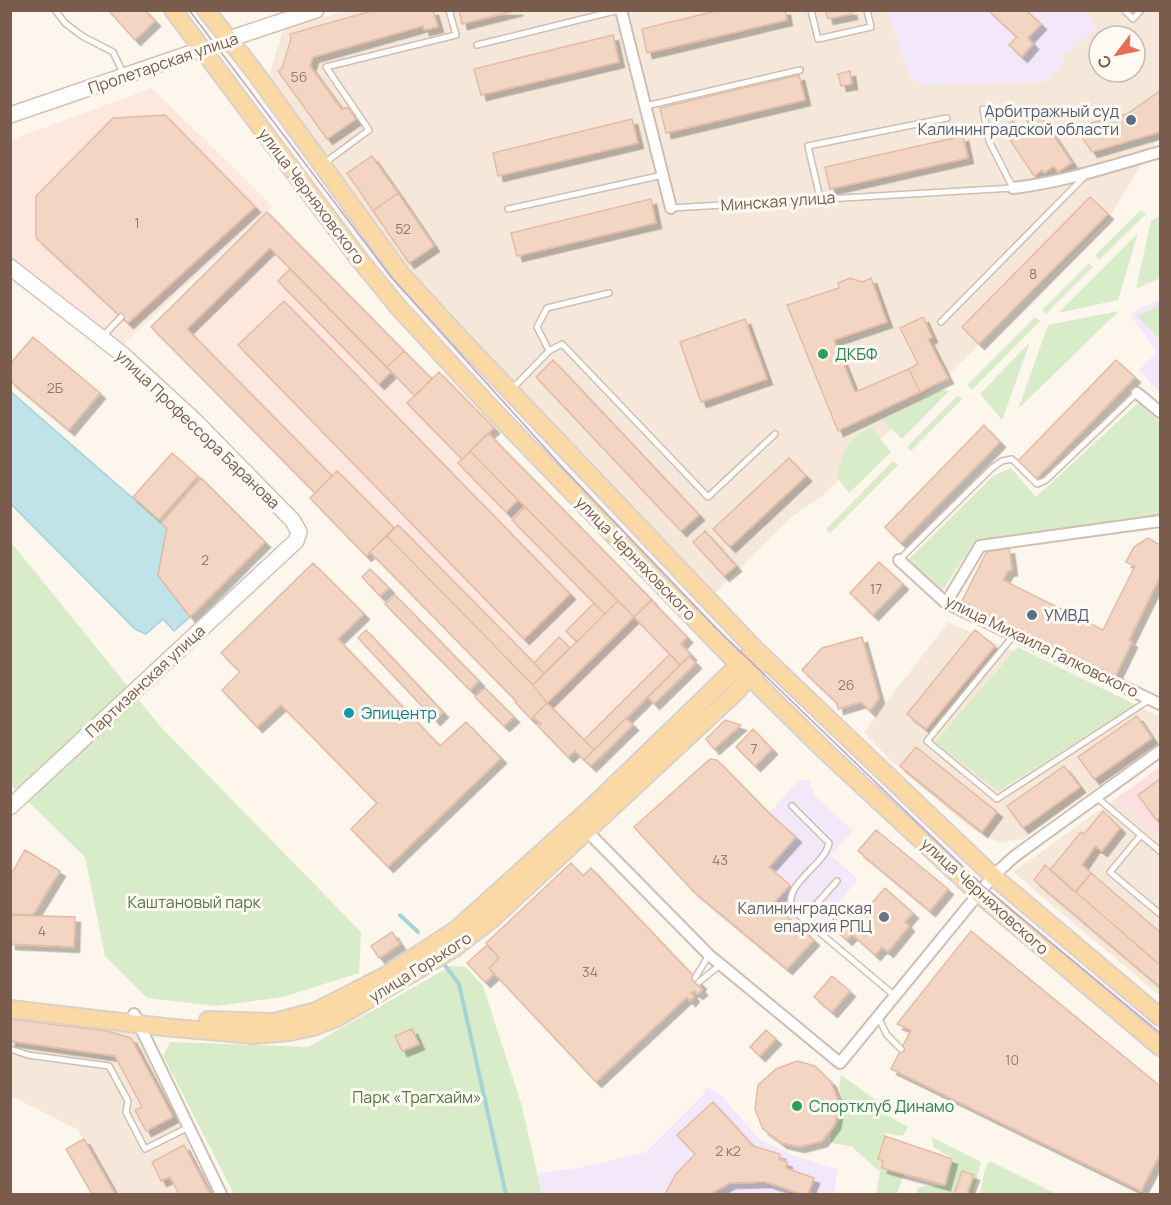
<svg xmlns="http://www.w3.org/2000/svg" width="1171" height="1205" font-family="Manrope,sans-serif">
	<defs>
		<filter id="shadow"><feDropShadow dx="5.5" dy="5.5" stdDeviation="0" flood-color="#0004"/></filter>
	</defs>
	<rect width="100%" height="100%" fill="#fdf6ec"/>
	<!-- residential -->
	<path fill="#f5e8da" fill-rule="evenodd" d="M349,11H1160V139L1152,147L1107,221L822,496L794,515L715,593L406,270L269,76L284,27ZM1099,36H1135V72H1099Z
		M948,622L1160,716V742L1023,839L999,843L968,826L888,758L864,732Z
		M1115,799L1160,836V996L1013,872Z
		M10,1019L141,1032L209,1194H111L78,1130L11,1096Z"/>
	<!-- commercial -->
	<path fill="#fde8e0" d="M152,88L272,206L267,212L432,379L439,372L494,428L488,434L687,637L681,644L691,655L584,760L575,751L568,757L538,726L540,724L534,717L531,719L515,702L516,701L370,552L366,556L310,498L314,493L151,327L264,214L120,347L11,258V140Z"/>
	<!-- education -->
	<path fill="#f3e8fa" d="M888,11H1082L1097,27L1060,59L1065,63L1047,82L926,85L912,80L907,71Z
		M1160,299V393L1139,370L1157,352L1130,314Z
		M710,759L769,813L798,781L809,780L814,795L853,831L831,855L858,880L809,935L814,940L787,969L693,891L634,827Z
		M707,1086L721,1095L759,1139L795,1156L837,1169L835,1194H542L538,1173L578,1168L646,1152L702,1096Z"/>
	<!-- medical -->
	<path fill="#fbdfe3" d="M1160,767V836L1115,799Z"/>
	<!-- green -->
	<path fill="#d8ecc9" d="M1141,210L1146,214L1099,260L1095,255Z
		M1157,217H1160V278L1136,289L1151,221Z
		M1138,233L1118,300L1058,313Z
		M1089,263L1093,267L1046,314L1042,310Z
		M1160,305V339L1137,316Z
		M1119,311L1018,409L1048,325Z
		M1035,317L1040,321L972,390L967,385Z
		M1030,342L1002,420L980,394Z
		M941,390L949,391L902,439L882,420Z
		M958,395L962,399L911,451L907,447Z
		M1138,403L1160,422V519L974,542L943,590L907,561L993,476L1011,468L1036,497Z
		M872,428L891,452L849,493L837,478C843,453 845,437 872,428Z
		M893,461L898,465L830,533L826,529Z
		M10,541L160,726L361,932L359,973L283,997L216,1006L147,998L105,956L85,857L11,785Z
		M1018,647L1136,705L998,791L935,742Z
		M451,966L466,967L483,986L521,1103L542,1194H234L163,1056L170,1042L308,1047Z
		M841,1075L877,1101L887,1115L908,1127L903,1136L886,1133L878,1159L883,1161V1168L904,1174L897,1194H876L880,1172L851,1146L831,1143V1133L844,1115L839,1087Z
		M931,1137L981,1162L973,1194H917V1188L926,1186H946L953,1159L934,1147Z
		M989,1161L1057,1194H980L985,1170Z"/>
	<!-- water -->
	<path fill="#bfe3e8" stroke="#a5d3da" stroke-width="1.5" d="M10,391L167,528L158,575L190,617L174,631L163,619L146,634L135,629L11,504Z"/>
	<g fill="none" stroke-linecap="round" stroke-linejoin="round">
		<!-- stream -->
		<path stroke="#a5d3da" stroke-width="4" d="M400,915L418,932
			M441,960L459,984L506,1194"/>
	</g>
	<!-- building -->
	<path fill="#f3d5c3" stroke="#e6bba3" stroke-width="1.5" filter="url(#shadow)" d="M108,10H145L155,21L135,40Z
		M375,10H433L438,27L424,30L423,26L313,57L310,66L342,110L347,107L356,119L327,139L278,71L282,68L291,39L290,34Z
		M459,10H518L462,24Z
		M720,10H785L787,20L647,53L642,29Z
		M825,10H851L852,14L828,19Z
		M988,10H1026L1041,24L1028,38L1033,44L1022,57L1009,45L1017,37Z
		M613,35L619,62L481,95L474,69Z
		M850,71L852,84L841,86L838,74Z
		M799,75L805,100L666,133L660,108Z
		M1160,91V132L1092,152L1075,127L1127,114Z
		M1036,109L1072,163L1058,172L1054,166L1044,173L1042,170L1034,176L1002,128L1013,121L1022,133L1031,127L1025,117Z
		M165,115L255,207L128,323L36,238V196L113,118Z
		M632,119L638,143L498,176L493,153Z
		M963,136L968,158L830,189L825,167Z
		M372,156L398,193L373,211L347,173Z
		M398,193L434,246L409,263L373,211Z
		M1090,197L1108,214L979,344L962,327Z
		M651,199L656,223L517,256L511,233Z
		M267,212L404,351L387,367L270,248L187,329L332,476L315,493L151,327Z
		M290,269L391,372L379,384L278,281Z
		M850,278L862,282L871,278L887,322L834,340L855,392L909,369L920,392L838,431L787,305L839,288L838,283Z
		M284,301L570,594L524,639L238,345Z
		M923,317L932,337L928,339L948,378L920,392L909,369L918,364L900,328Z
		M745,319L767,379L701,402L680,342Z
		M33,337L100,393L69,430L10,381V364Z
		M404,351L432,379L415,396L387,367Z
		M553,360L699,515L681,531L536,377Z
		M1116,360L1135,377L1034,481L1016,463Z
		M439,372L494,428L462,459L407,403Z
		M984,425L1000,442L901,543L885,527Z
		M488,433L652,600L634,617L470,451Z
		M470,451L518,500L506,512L458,463Z
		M172,453L198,476L159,520L133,497Z
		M789,458L806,476L730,547L713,529Z
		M337,471L394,528L366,556L310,498Z
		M201,478L265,542L190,617L158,575L167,528L161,523Z
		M525,507L618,601L605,614L512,520Z
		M398,525L544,673L533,685L387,536Z
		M705,531L736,566L724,576L693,542Z
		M387,536L533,685L547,703L531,719L515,702L516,701L370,552Z
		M1148,538L1160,545V577L1129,640L1132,642L1115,677L962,601L986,553L989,551L1009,548L1012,570L1008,571L1003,580L1103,630L1135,566L1126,562L1134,547Z
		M879,562L903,584L873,615L850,593Z
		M313,563L364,614L338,639L440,746L466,722L501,758L388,867L351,829L377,803L281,705L257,727L222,690L240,672L221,653Z
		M370,569L389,588L380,596L362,577Z
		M395,595L479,681L470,690L385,604Z
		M651,600L687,637L681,644L691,655L680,665L634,617Z
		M618,601L634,617L547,703L533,685Z
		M594,603L605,614L577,642L566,631Z
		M366,630L443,712L435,720L358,638Z
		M975,630L995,646L926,729L907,714Z
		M559,637L570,648L544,673L534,663Z
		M862,637L879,698L870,711L861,702L838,709L837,703L802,670L822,648Z
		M670,654L680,665L594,750L584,740Z
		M689,656L696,663L654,704L648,697Z
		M485,688L514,717L504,726L475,697Z
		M547,703L594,750L584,760L575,751L568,757L538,726L541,724L533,717Z
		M1137,716L1152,738L1094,779L1078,757Z
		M626,718L633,725L591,766L584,760Z
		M725,720L741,725L714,749L706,739Z
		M753,729L772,749L755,766L736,747Z
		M916,747L997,812L982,832L900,766Z
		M710,759L717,760L769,813L796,837L769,867L790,885L773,904L814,940L787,969L693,891L634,827Z
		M1064,766L1080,787L1023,828L1007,806Z
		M1160,779V817L1156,820L1138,795Z
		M1103,811L1120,828L1102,851L1095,846L1082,865L1091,873L1075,892L1050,870L1081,832L1084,834Z
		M876,830L948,889L930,911L858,851Z
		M25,850L60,871L33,915L10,914V876Z
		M571,863L583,876L591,868L701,984L699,986L702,990L697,994L694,991L691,993L694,996L690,1001L687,997L596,1082L489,968L499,958L486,943Z
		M1045,865L1160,965V987L1034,880Z
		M1091,873L1160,932V965L1076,892Z
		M885,888L913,913L905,922L909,926L888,952L882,947L875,955L852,934L847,940L829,924L841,910L855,922Z
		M10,915L75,917L74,947L10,944Z
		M971,931L1160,1086V1154L1141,1191L891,1069L911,1030L897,1024Z
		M392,932L400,944L379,958L371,946Z
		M487,945L499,958L489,968L494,974L485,982L467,963Z
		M832,976L850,991L832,1012L814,997Z
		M10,1019L107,1031L131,1038L173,1117L146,1131L135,1110L142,1107L115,1056L10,1041Z
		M412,1029L419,1044L402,1051L395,1036Z
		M766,1030L776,1039L760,1056L750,1047Z
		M797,1061L815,1066L831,1082L839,1103L835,1124L822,1141L799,1147L782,1143L763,1129L755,1109L758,1085L776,1069Z
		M713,1102L753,1146L780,1154L779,1159L787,1162L786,1168L814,1178L808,1194H801L766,1182L730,1183L710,1194H665L676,1174L695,1154L677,1135Z
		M885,1136L952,1159L945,1185L882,1168L883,1161L878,1159Z
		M84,1139L115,1194H92L66,1149Z
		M184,1145L210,1194H179L170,1177L161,1181L152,1162Z
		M962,1171L974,1175L967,1194H954Z"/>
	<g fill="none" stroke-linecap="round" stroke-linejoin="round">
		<defs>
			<path id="lane" d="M55,10L65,23L82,36L113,52L124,75
				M811,10L818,39L871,27L867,10
				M1124,10L1133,19L1141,10
				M477,45L619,10
				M646,106L800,70
				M323,164L369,130L326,67L456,35L449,10
				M820,198L808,146L947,118
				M671,208L1013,188L989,141L983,109
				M508,209L663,175
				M941,322L1086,175
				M103,336L121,317
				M549,351L537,327L547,308L609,293
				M511,390L549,351L562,344L708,497L775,434
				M899,560L992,468L1002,461L1012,459L1037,484L1046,480L1137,393
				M1014,635L927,741L997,799L1149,700
				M1095,796L1160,851
				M792,806L829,843C825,866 780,885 793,910L895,996
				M1141,835L1110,872L1160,914
				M803,919L837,881
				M695,978L709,955
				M699,982L720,965
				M878,1017L887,1035L901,1049
				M10,1049L28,1055L109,1066L128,1101L126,1112L145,1149L189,1127"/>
			<path id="street" d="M621,10L671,208
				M1013,188C1064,182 1111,166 1160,152
				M1137,393L1160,412
				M899,560L946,603L1160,704
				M946,603L980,546L1160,521
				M583,827L709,955L840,1063L993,876L1015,856L1160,751
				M134,1014L221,1194"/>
			<path id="secondary" d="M229,39L316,10
				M10,115L203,49
				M10,267L122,354L194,420L293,521L299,532L296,541L10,807"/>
			<path id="primary" d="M173,10L359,259L399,308L491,408L765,692L825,751L979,894L1160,1047
				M206,10L254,71L401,274L458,336L755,649L993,876L1160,1017
				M10,1009L164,1027L254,1035L289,1032L313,1027L337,1018L453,949L493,918L734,694L757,669
				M208,1020L274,1022L316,1011L385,976L457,929L592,807L747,657"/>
		</defs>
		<!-- lane casing -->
		<use href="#lane" stroke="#d1beb0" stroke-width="8"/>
		<!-- street casing -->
		<use href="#street" stroke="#d1beb0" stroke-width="14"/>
		<!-- secondary casing -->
		<use href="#secondary" stroke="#d6c0b0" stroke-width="18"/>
		<!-- primary casing -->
		<use href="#primary" stroke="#dad1cd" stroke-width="20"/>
		<!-- lane -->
		<use href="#lane" stroke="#fff" stroke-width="5"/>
		<!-- street -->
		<use href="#street" stroke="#fff" stroke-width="10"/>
		<!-- secondary -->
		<use href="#secondary" stroke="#fff" stroke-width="15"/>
		<!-- primary -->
		<use href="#primary" stroke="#fbd9a5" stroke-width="16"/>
		<!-- tram -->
		<path stroke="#b9a8c9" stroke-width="1.5" d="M189,10L391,277L563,468L716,628L984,887L1160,1033"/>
	</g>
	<!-- markers -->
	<g fill="#5c6f8a" stroke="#fffaf3" stroke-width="2">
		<circle cx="1131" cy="120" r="6"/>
		<circle cx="1032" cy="615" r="6"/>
	</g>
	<g fill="#2e9e5b" stroke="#fffaf3" stroke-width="2">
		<circle cx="823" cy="354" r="6"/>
		<circle cx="797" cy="1106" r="6"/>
	</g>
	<circle fill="#0f9aa8" stroke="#fffaf3" stroke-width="2" cx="349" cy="713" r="6"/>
	<circle fill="#6b7280" stroke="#fffaf3" stroke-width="2" cx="884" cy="917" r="6"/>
	<g text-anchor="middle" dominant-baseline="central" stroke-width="6" stroke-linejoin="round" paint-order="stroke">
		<!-- number labels -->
		<g font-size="14" fill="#987a6a">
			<text x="299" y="76">56</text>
			<text x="137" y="222">1</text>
			<text x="403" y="228">52</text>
			<text x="1033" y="273">8</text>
			<text x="55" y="387">2Б</text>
			<text x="205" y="559">2</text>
			<text x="876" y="588">17</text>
			<text x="846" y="684">26</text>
			<text x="754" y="748">7</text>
			<text x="720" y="859">43</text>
			<text x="42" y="930">4</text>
			<text x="590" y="971">34</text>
			<text x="1012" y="1059">10</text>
			<text x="728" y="1150">2 к2</text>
		</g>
		<!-- street labels -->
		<g font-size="16" fill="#7a5c4d" stroke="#fffaf3">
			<text transform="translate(163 63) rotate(-19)">Пролетарская улица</text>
			<text transform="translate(312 196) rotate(53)">улица Черняховского</text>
			<text transform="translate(778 201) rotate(-4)">Минская улица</text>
			<text transform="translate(198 429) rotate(44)">улица Профессора Баранова</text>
			<text transform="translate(636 558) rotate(46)">улица Черняховского</text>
			<text transform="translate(1042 646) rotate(26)">улица Михаила Галковского</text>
			<text transform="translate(145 681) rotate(-43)">Партизанская улица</text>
			<text transform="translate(985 896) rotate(42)">улица Черняховского</text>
			<text transform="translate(420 967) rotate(-32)">улица Горького</text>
		</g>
		<!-- service labels -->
		<g font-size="16" fill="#4e5e75" stroke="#fffaf3" text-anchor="end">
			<text x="1119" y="111">Арбитражный суд<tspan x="1119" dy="18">Калининградской области</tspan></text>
			<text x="1044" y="615" text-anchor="start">УМВД</text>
		</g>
		<!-- leisure labels -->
		<g font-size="16" fill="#27864d" stroke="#fffaf3" text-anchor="start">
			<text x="835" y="354">ДКБФ</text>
			<text x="809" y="1106">Спортклуб Динамо</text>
		</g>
		<!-- culture labels -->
		<g font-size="16" fill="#0d838f" stroke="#fffaf3" text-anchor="start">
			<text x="361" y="713">Эпицентр</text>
		</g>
		<!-- park labels -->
		<g font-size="16" fill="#537a41" stroke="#fffaf3">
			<text x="194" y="902">Каштановый парк</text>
			<text x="417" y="1097">Парк «Трагхайм»</text>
		</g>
		<!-- worship labels -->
		<g font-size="16" fill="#5b616d" stroke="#fffaf3" text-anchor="end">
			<text x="872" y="908">Калининградская<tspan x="872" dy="18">епархия РПЦ</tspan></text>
		</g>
	</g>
	<!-- border -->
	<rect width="1171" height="1205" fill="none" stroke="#7a5c4d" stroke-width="24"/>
	<!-- north arrow -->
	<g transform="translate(1117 54) rotate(238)"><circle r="28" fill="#fffaf3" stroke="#cabbb1" stroke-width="1.5"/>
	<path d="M0-4.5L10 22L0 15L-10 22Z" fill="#e76f51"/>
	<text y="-9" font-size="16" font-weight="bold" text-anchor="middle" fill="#7a5c4d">С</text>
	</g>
</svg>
